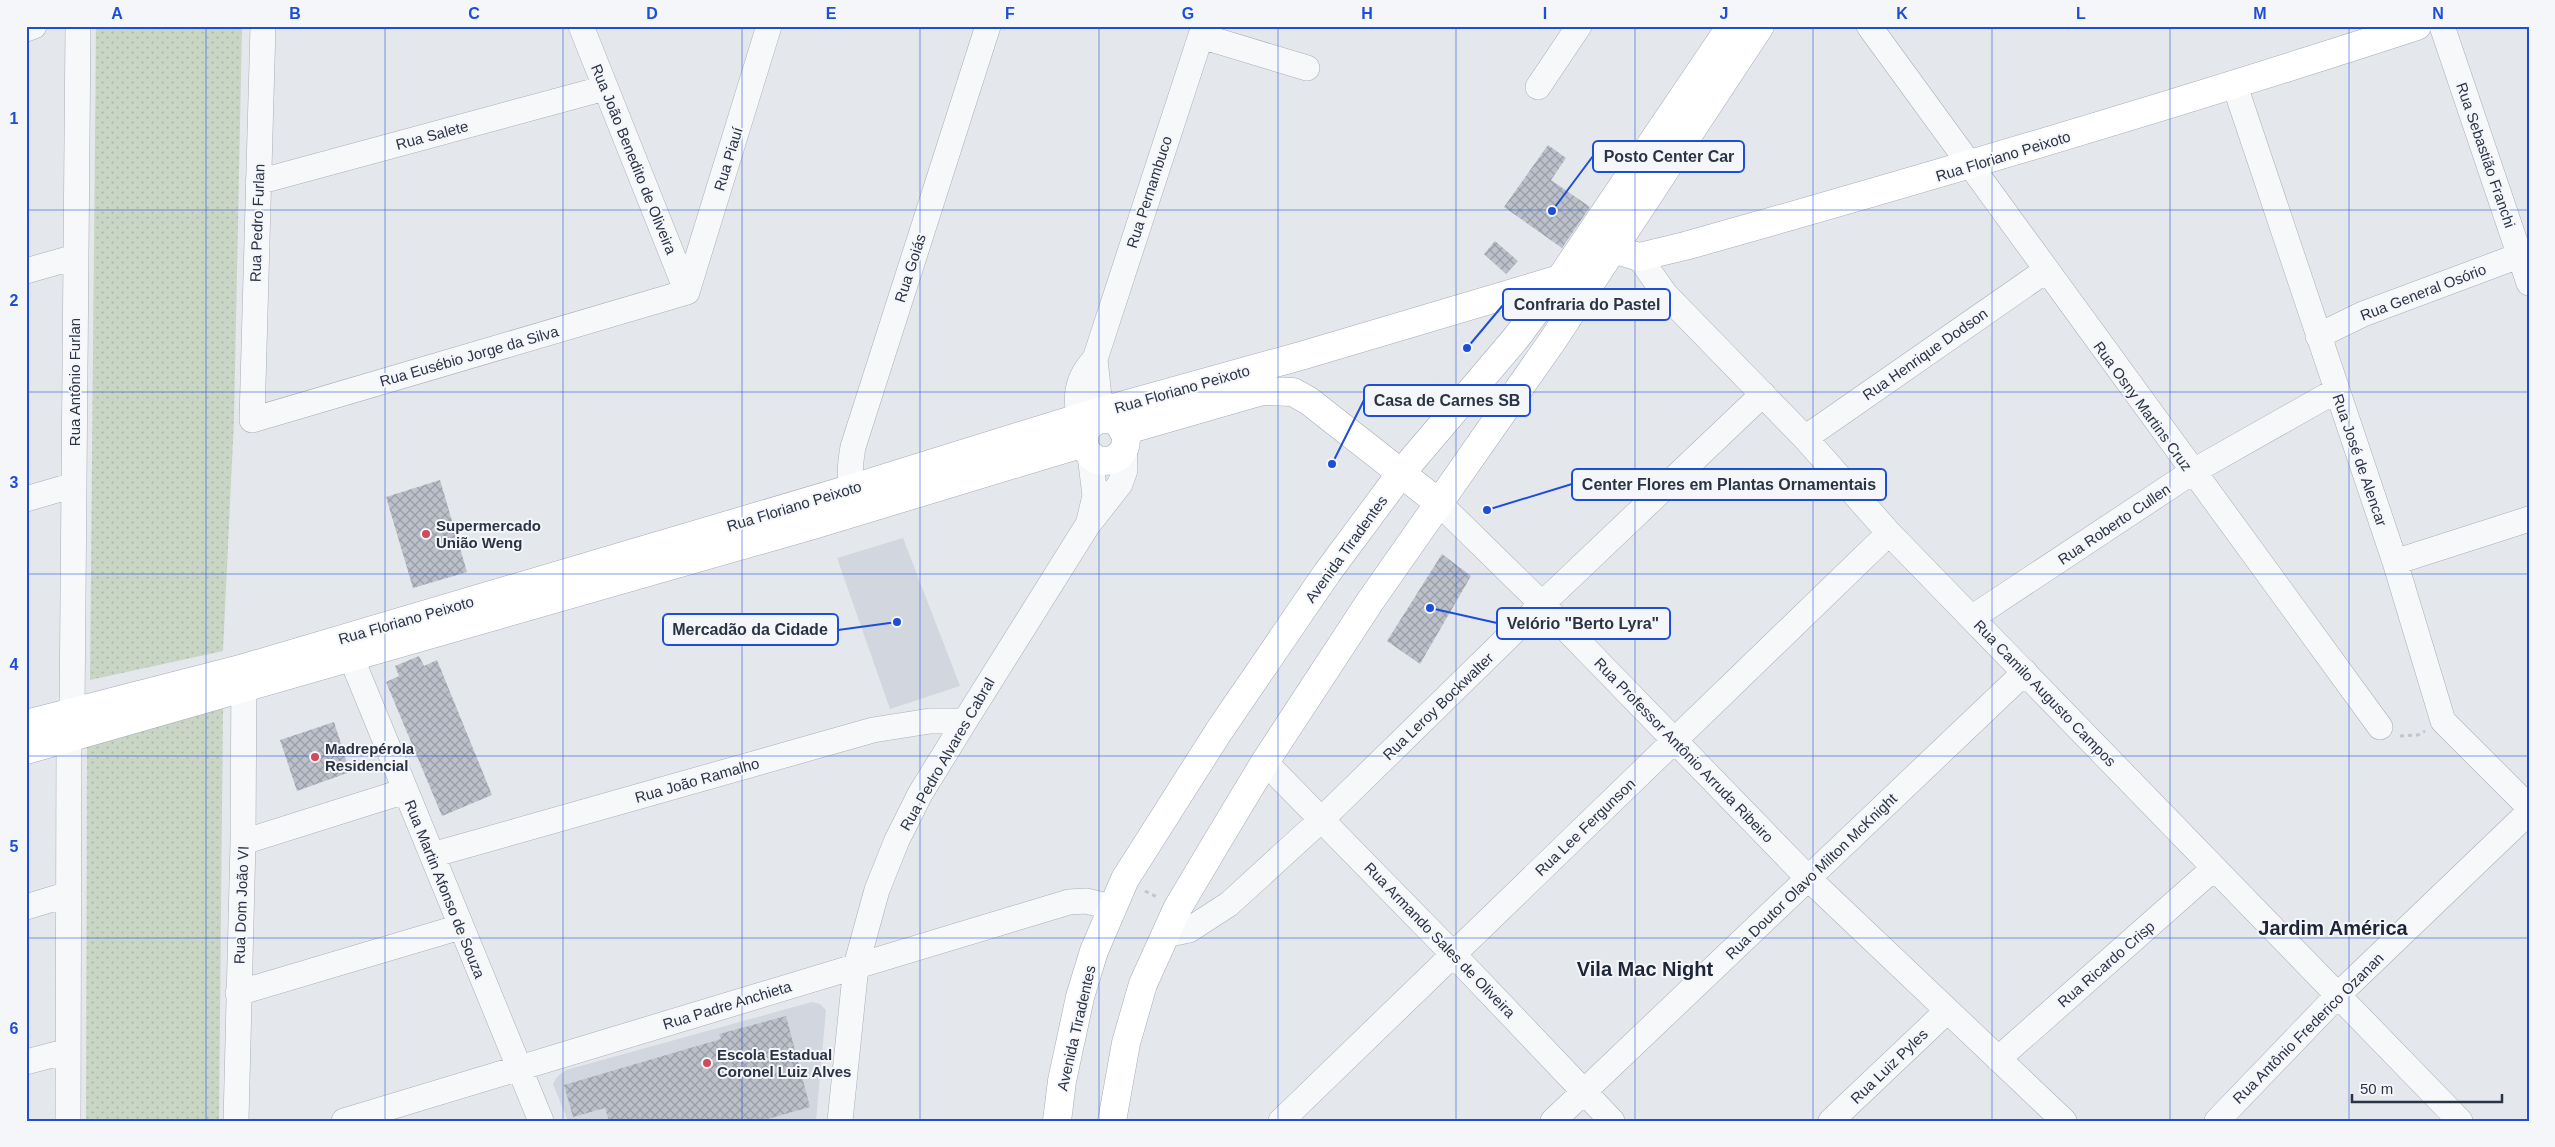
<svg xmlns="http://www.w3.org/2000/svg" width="2555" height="1147" font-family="Arial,sans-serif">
	<defs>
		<pattern id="grass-dots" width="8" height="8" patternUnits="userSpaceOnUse" patternTransform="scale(1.25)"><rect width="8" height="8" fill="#c9d6c5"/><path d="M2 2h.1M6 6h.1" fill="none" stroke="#adb8ab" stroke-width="1.8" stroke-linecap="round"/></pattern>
		<pattern id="building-cross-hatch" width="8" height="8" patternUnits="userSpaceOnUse" patternTransform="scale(1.25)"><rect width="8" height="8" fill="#bbc0ca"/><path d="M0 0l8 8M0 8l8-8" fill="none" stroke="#989da6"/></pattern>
	</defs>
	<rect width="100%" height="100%" fill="#e4e7ec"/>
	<!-- built -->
	<path fill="#d2d6de" d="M903,538L960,686L890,709L837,558Z
		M812,1002L820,1004L826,1010L816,1121H568L553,1084L557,1077L566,1070Z"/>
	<!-- grass -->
	<path fill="url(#grass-dots)" d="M96,26H242L234,419L223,651L90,680Z
		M223,705L219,1121H86L87,739Z"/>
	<!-- building -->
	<path fill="url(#building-cross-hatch)" d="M1548,145L1566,158L1551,180L1590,207L1562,248L1504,207Z
		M1495,241L1518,261L1506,274L1484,254Z
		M440,480L467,572L413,588L386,497Z
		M1442,554L1471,576L1420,664L1387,641Z
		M419,656L424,666L437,660L492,795L442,816L386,682L399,676L395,666Z
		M334,722L350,772L297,791L280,740Z
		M786,1016L810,1107L760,1121H609L605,1108L573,1117L564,1085L721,1039L719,1034Z"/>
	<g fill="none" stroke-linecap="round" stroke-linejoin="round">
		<defs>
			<path id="minor" d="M263,26L252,420L687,292
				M581,26L687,292
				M1869,26L2380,727
				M2442,26L2529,283
				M26,29L34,26
				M1201,36L1307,68
				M2235,86L2395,562L2443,721L2529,807
				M1538,87L1579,26
				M258,182L605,88
				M1639,257L1665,294L1805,438L1889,533L2460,1121
				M26,271L75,257
				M687,292L769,26
				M2318,336L2363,314L2529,252
				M1095,359L1099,397L1116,423
				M1084,436C1075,405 1072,383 1095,359L1204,26
				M1805,438L2045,271
				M26,499L74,485
				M1439,503L1542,604L1809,879L2064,1121
				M856,506C849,485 849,469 853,447L988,26
				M1089,521L1095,496L1090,455
				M2395,562L2529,519
				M1973,617L2192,472L2337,390
				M344,640L541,1121
				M1265,762L1453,954L1612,1121
				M243,842L405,791
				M432,855L873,730L930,721H965
				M26,907L69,894
				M1165,935L1189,930L1229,904L1322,819L1542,604L1763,394
				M238,993L460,927
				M1998,1059L2213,869
				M26,1062L68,1051
				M68,1121L69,738L72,712L78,26
				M236,1121L243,842L244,668
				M344,1121L1069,902L1086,901L1111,907
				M840,1121L856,966L877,890L897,840L920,794L965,721L1087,526L1120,484L1125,470L1124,446
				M1281,1121L1889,533
				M1553,1121L2025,672
				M1831,1121L1947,1011
				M2217,1121L2338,995L2529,812"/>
			<path id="major" d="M1597,244L1639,257L1685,246C1931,177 2175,105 2417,26
				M1084 440a21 21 0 1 1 42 0a21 21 0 1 1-42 0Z
				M1123,431L1262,391L1293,392L1309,401L1439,503
				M26,724L244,668L850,489L1088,415L1304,355L1560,279
				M26,750L813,525L1084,443
				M1057,1121L1062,1081L1080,997L1094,951L1125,879L1219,731L1327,573L1402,472L1516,338L1560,279L1731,26
				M1112,1121L1126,1043L1143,984L1177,909L1221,835L1265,762L1369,603L1553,340L1760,26"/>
		</defs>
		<!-- minor casing -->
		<use href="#minor" stroke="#a9aeb7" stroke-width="26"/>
		<!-- major casing -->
		<use href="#major" stroke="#a3abb8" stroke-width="29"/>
		<!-- path -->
		<path stroke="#c2c5cb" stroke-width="3" stroke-dasharray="4 4" stroke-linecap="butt" d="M2400,736L2418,735L2425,731
			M1145,891L1157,897"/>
		<!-- minor -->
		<use href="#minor" stroke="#f7f8fa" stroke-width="25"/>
		<!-- major -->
		<use href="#major" stroke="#fff" stroke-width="28"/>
	</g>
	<!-- grid -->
	<path fill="none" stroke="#1d4ed8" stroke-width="1" stroke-opacity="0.55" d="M206,26V1121M385,26V1121M563,26V1121M742,26V1121M920,26V1121M1099,26V1121M1278,26V1121M1456,26V1121M1635,26V1121M1813,26V1121M1992,26V1121M2170,26V1121M2349,26V1121M26,210H2529M26,392H2529M26,574H2529M26,756H2529M26,938H2529"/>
	<!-- markers -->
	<g fill="#d1495b" stroke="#f4f6f9" stroke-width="2">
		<circle cx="426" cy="534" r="5"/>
		<circle cx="315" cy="757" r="5"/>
		<circle cx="707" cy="1063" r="5"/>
	</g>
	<g text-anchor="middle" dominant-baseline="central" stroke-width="4" stroke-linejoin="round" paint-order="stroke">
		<!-- street labels -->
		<g font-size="15" fill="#2b3445" stroke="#f4f6f9">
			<text transform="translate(432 135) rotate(-15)">Rua Salete</text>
			<text transform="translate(2486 155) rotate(71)">Rua Sebastião Franchi</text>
			<text transform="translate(2003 156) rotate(-17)">Rua Floriano Peixoto</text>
			<text transform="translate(634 159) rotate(68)">Rua João Benedito de Oliveira</text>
			<text transform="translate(728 159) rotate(-73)">Rua Piauí</text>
			<text transform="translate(1149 192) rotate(-72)">Rua Pernambuco</text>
			<text transform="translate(257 223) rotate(-88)">Rua Pedro Furlan</text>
			<text transform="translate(910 268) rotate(-72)">Rua Goiás</text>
			<text transform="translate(2423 292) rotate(-21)">Rua General Osório</text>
			<text transform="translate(1925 354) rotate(-35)">Rua Henrique Dodson</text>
			<text transform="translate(469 356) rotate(-16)">Rua Eusébio Jorge da Silva</text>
			<text transform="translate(74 382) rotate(-90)">Rua Antônio Furlan</text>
			<text transform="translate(1182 389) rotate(-16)">Rua Floriano Peixoto</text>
			<text transform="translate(2143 406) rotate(54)">Rua Osny Martins Cruz</text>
			<text transform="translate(2360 460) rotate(71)">Rua José de Alencar</text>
			<text transform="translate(794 506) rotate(-17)">Rua Floriano Peixoto</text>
			<text transform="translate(2114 524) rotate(-34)">Rua Roberto Cullen</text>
			<text transform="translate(1346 549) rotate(-54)">Avenida Tiradentes</text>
			<text transform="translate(406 620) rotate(-16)">Rua Floriano Peixoto</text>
			<text transform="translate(2045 693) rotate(46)">Rua Camilo Augusto Campos</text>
			<text transform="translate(1438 706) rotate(-44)">Rua Leroy Bockwalter</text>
			<text transform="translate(1684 750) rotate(46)">Rua Professor Antônio Arruda Ribeiro</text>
			<text transform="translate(947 754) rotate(-60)">Rua Pedro Alvares Cabral</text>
			<text transform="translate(697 780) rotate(-16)">Rua João Ramalho</text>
			<text transform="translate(1585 827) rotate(-44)">Rua Lee Fergunson</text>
			<text transform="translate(1811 876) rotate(-44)">Rua Doutor Olavo Milton McKnight</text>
			<text transform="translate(445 889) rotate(68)">Rua Martin Afonso de Souza</text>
			<text transform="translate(241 905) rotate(-88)">Rua Dom João VI</text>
			<text transform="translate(1440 940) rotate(46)">Rua Armando Sales de Oliveira</text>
			<text transform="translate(2106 964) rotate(-41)">Rua Ricardo Crisp</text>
			<text transform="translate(727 1005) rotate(-17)">Rua Padre Anchieta</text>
			<text transform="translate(1076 1028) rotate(-77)">Avenida Tiradentes</text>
			<text transform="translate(2308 1028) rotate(-45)">Rua Antônio Frederico Ozanan</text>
			<text transform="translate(1889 1066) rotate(-44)">Rua Luiz Pyles</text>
		</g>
		<!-- poi labels -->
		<g font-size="15" font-weight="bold" fill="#2b3445" stroke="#f4f6f9" text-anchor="start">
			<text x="436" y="525">Supermercado<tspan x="436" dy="17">União Weng</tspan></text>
			<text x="325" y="748">Madrepérola<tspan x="325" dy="17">Residencial</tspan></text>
			<text x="717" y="1054">Escola Estadual<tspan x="717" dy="17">Coronel Luiz Alves</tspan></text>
		</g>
		<!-- district labels -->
		<g font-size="20" font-weight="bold" fill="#1d2536" stroke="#f4f6f9">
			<text x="2333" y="928">Jardim América</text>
			<text x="1645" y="969">Vila Mac Night</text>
		</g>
	</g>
	<!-- callouts -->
	<path fill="none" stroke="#1d4ed8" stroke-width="2" d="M1552 211L1593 156M1467 348L1503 305M1332 464L1364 400M1487 510L1572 484M1430 608L1497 623M897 622L838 630"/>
	<g fill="#1d4ed8" stroke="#f4f6f9" stroke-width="2">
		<circle cx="1552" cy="211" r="5"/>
		<circle cx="1467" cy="348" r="5"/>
		<circle cx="1332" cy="464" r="5"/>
		<circle cx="1487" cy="510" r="5"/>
		<circle cx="1430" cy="608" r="5"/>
		<circle cx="897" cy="622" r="5"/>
	</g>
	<g fill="#f4f6f9" stroke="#1d4ed8" stroke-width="2">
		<rect x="1593" y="141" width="151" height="31" rx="5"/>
		<rect x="1503" y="289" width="167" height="31" rx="5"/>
		<rect x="1364" y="385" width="166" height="31" rx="5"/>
		<rect x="1572" y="469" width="314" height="31" rx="5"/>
		<rect x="1497" y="608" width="173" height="31" rx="5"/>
		<rect x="663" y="614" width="175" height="31" rx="5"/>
	</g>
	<g font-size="16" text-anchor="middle" font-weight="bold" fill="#2b3445">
		<text x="1669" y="162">Posto Center Car</text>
		<text x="1587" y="310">Confraria do Pastel</text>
		<text x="1447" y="406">Casa de Carnes SB</text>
		<text x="1729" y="490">Center Flores em Plantas Ornamentais</text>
		<text x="1583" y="629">Velório "Berto Lyra"</text>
		<text x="750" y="635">Mercadão da Cidade</text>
	</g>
	<!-- border -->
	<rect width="2555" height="1147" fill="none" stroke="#f4f6f9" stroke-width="55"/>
	<!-- scale -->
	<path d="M2352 1094v8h150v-8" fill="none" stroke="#2b3445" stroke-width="2.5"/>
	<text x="2360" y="1094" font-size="15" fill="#2b3445" stroke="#f4f6f9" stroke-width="4" paint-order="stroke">50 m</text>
	<rect x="28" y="28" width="2500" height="1092" fill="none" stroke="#1d4ed8" stroke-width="2"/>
	<g font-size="16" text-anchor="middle" font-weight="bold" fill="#1d4ed8">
		<text x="117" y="19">A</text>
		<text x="295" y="19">B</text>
		<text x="474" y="19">C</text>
		<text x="652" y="19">D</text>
		<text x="831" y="19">E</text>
		<text x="1010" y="19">F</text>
		<text x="1188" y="19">G</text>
		<text x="1367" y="19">H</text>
		<text x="1545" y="19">I</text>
		<text x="1724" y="19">J</text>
		<text x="1902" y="19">K</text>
		<text x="2081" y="19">L</text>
		<text x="2260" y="19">M</text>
		<text x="2438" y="19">N</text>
		<text x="14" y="124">1</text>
		<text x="14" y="306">2</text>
		<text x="14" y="488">3</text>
		<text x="14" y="670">4</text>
		<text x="14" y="852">5</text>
		<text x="14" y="1034">6</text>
	</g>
</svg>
